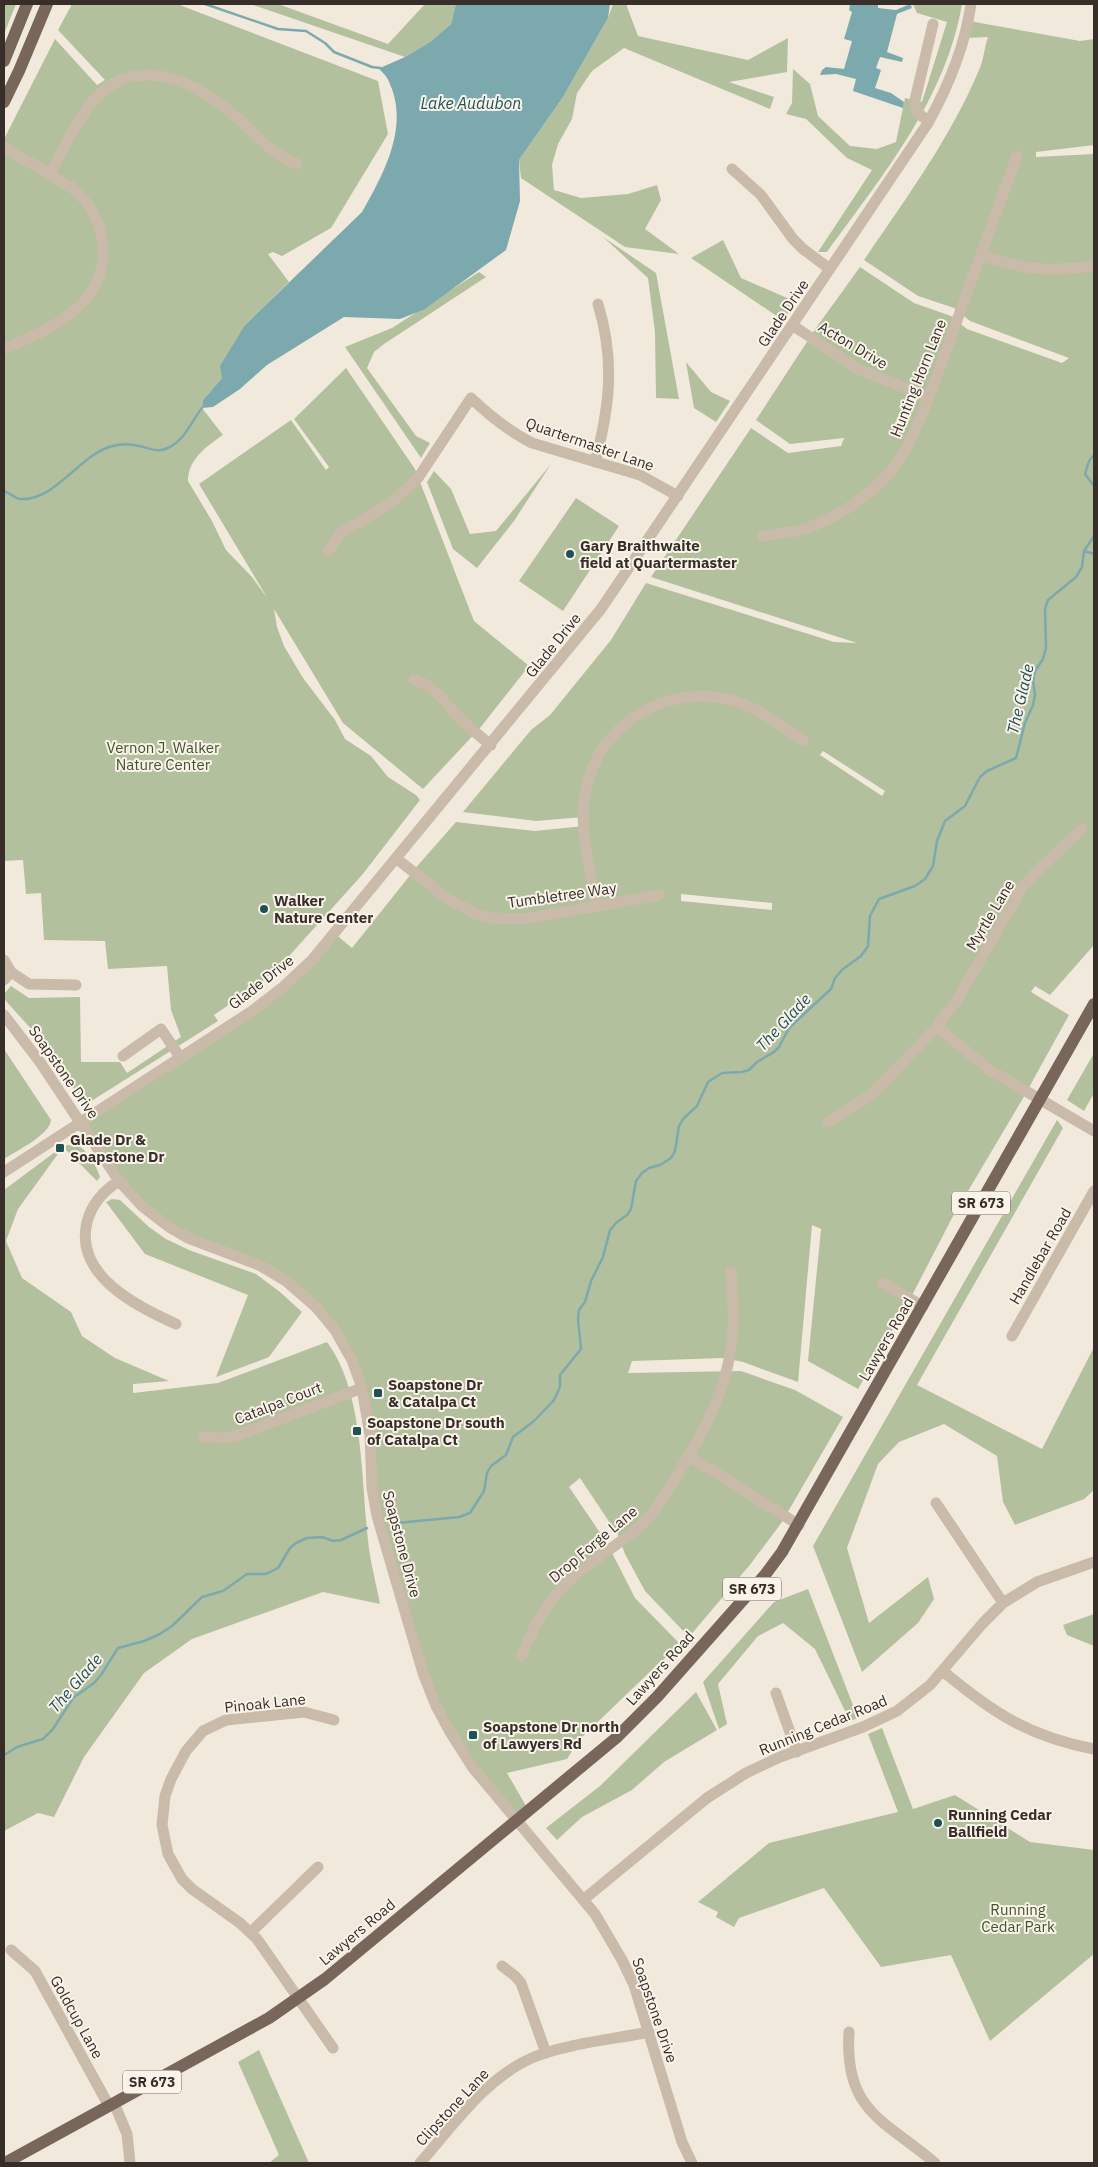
<svg xmlns="http://www.w3.org/2000/svg" width="1098" height="2167" font-family="'IBM Plex Sans',sans-serif">
	<rect width="100%" height="100%" fill="#f2e9dd"/>
	<!-- green -->
	<path fill="#b3c09d" fill-rule="evenodd" d="M4,4H16L4,34Z
		M72,4H177L378,81L388,134L331,228L282,256L273,252L268,254L289,282L245,325L222,378L203,400L202,408L223,435C207,446 188,459 188,481L212,521L226,550L252,577L268,599L199,484L291,420L326,470L329,467L294,419L346,368L415,469L474,621L529,666L480,728L423,789L343,723L274,609L277,627L284,646L303,678L335,720L345,739L371,756L388,777L416,795L420,800L362,875L281,965L259,984L214,1015L218,1021L93,1100L85,1101L79,1097L44,1043L4,999V994L11,986L29,998L80,997L81,1062H120L127,1073L181,1037L171,1010L167,966L108,969L105,941L44,940L41,893L26,894L23,860L4,861V139L55,39L97,85L105,80L58,30Z
		M250,4H278L388,44L425,4H456L451,24L430,42L405,57Z
		M613,4H626L638,36L748,60L788,38L787,72L729,82L774,97L770,109L624,48L592,71L577,93L572,119L558,144L552,165L554,190L581,198L628,194L657,185L661,200L645,229L679,254L625,247L521,178L519,160L563,97L608,18Z
		M913,4H962C946,99 882,176 827,252H818L872,170L847,158L806,119L786,114L792,103L793,69L810,84L818,116L850,146L877,149L896,142L905,98L922,102L947,22L917,13Z
		M969,21L1080,41L1094,39V145L1036,152V157L1094,154V945L1050,995L1035,986L1031,992L1069,1015L1022,1100L952,1218L907,1305L858,1389L808,1361L821,1229L812,1225L798,1382L743,1362L724,1358L632,1361L628,1373L741,1371L795,1390L843,1417L782,1522L749,1566L689,1637L645,1591L625,1554L618,1535L580,1478L569,1487L607,1543L635,1598L681,1645L657,1665L579,1740L567,1759L507,1773L529,1811L516,1821L443,1720L382,1535L370,1435L346,1348L285,1281L206,1246L136,1200L81,1122L252,1011L334,933L352,948L419,864L456,822L535,831L584,826L583,817L536,821L463,812L531,730L550,715L611,640L646,583L834,642L857,643L651,577L751,428L788,453L841,446L844,438L790,444L756,420L816,328L860,267L914,303L951,316L967,329L1062,363L1069,358L970,321L954,308L918,296L864,260C906,198 950,139 979,70C984,60 984,48 988,37L965,38ZM823,751L885,791L882,796L820,755ZM681,894L772,903V910L681,901Z
		M603,237L656,273L679,399L656,398L655,332L648,278Z
		M723,240L741,278L794,301L784,321L691,258Z
		M479,272L486,277L384,344L374,352L367,368L416,436L430,443L421,458L345,347L392,328Z
		M686,362L711,392L730,401L716,422L694,408Z
		M551,464L514,521L477,568L453,549L427,482L434,471L451,489L470,534L496,531Z
		M576,498L619,526L563,611L519,581Z
		M4,1049L51,1120C50,1135 16,1151 4,1159Z
		M1094,1053V1093L1084,1111L1067,1100Z
		M1057,1120L1063,1128L917,1385L1042,1449L1094,1347V1490L1084,1499L1015,1525L1003,1502L997,1456L944,1424L899,1442L878,1464L847,1548L869,1623L928,1577L934,1599L918,1623L862,1672L813,1546Z
		M74,1144C85,1146 97,1166 100,1177L97,1181L63,1147L18,1209L6,1241L22,1278L71,1312L82,1336L115,1358L169,1381L133,1384V1393L218,1383L327,1342C364,1391 361,1480 368,1540C370,1561 376,1583 380,1604L323,1592L192,1639L144,1673L84,1757L54,1817L38,1813L4,1831V1190L63,1146Z
		M112,1199L120,1200L149,1227L166,1239L189,1250L256,1274L280,1292L302,1312L269,1357L216,1377L248,1295L145,1254L106,1202Z
		M808,1589L858,1718L850,1721L815,1649L783,1623L758,1636L718,1684L727,1724L719,1729L703,1682L774,1602Z
		M1094,1614V1646L1067,1635L1063,1625Z
		M696,1692L717,1730L664,1762L632,1790L582,1817L557,1840L546,1828L600,1786Z
		M882,1728L913,1809L955,1795L1030,1842L1094,1850V1954L990,2041L951,1955L881,1967L824,1888L739,1918L734,1927L716,1917L718,1912L698,1902L769,1843L898,1812L868,1734Z
		M259,2050L309,2163H269L279,2155L238,2062Z"/>
	<!-- water -->
	<path fill="#7ca9ae" d="M456,4H610L608,18L563,97L519,160L520,201L506,250L425,309L400,319L344,317L267,365L240,389L213,407L202,408L203,400L222,378L220,366L245,325L362,212C383,175 407,131 392,89C389,81 387,76 380,70V68L405,57L430,42L451,24Z
		M850,4H878V8L896,10L910,4L912,8L897,14L887,52L903,58L902,62L880,57L876,68L881,70L875,88L891,93L904,102L903,108L853,91L856,79L836,74L820,75L822,70L826,67L844,69L852,41L844,39L852,12L849,10Z"/>
	<g fill="none" stroke-linecap="round" stroke-linejoin="round">
		<!-- stream -->
		<path stroke="#7ca9ae" stroke-width="2.5" d="M205,4L278,29L306,31L325,43L334,52L372,67L380,68
			M1094,455L1089,461L1085,474L1094,486
			M4,491C10,493 15,499 21,499C54,501 79,457 109,447C118,444 128,443 139,446C149,448 157,453 168,448C186,439 190,423 202,408
			M1084,551L1094,554
			M397,1523L459,1517L470,1513L484,1491L487,1473L491,1466L506,1455L513,1437L534,1421L554,1400L560,1387V1375L581,1349L578,1319L579,1310L585,1302L591,1281L603,1257L610,1230L617,1222L627,1215L631,1209L636,1181L642,1173L649,1168L660,1165L671,1158L675,1151L679,1126L683,1119L697,1106L708,1082L722,1073L742,1072L749,1070L757,1062L774,1052L779,1047L789,1028L831,989L835,978L843,969L861,956L868,946L870,916L879,899L915,886L925,879L933,866L937,841L945,821L965,806L980,777L987,771L1016,758L1025,723L1033,705L1035,695L1033,681L1035,671L1043,659L1046,648L1045,609L1048,600L1076,577L1082,567L1084,551L1094,536
			M4,1755L17,1747L43,1739L53,1729L73,1698L94,1683L101,1675L118,1648L144,1641L160,1634L172,1626L202,1597L223,1591L247,1574H266L278,1568L290,1548L296,1543L307,1538L322,1537L333,1541L341,1540L367,1528"/>
		<!-- minor -->
		<path stroke="#cabaa9" stroke-width="11" d="M929,121C920,116 915,111 915,100L933,24
			M4,147L74,189C106,219 115,267 83,302C64,324 31,337 4,349
			M732,169L761,195L793,239L803,249L830,269
			M50,173C62,152 73,128 88,107C130,51 191,78 234,115C255,132 271,155 297,164
			M981,255C1024,270 1049,272 1094,266
			M792,325L860,370L929,397
			M595,462C610,406 615,360 598,304
			M763,536C774,534 786,533 797,531C835,521 875,494 897,463C911,442 920,420 929,397L1017,156
			M328,551L341,533L392,502L418,478L471,398C490,416 508,431 532,443L640,475L678,496
			M414,680C436,685 448,708 464,722C472,730 482,738 491,745
			M397,859L448,899L476,914L492,918L524,919L659,895
			M597,906C591,873 580,835 584,801C592,728 663,681 734,701C759,708 782,727 803,740
			M4,960L11,972L4,980
			M11,972L29,984L76,985
			M4,1015L40,1062L119,1181L143,1207L169,1227L188,1238L259,1265L286,1281L316,1307L335,1330L352,1360L362,1388L370,1435L372,1488L377,1516L423,1673L436,1706L450,1732L473,1768L595,1914L622,1960L634,1985L682,2142L692,2163
			M937,1027L990,1070L1094,1131
			M123,1056L161,1029L180,1057
			M828,1122L867,1098L878,1088L937,1027L958,998L1022,888L1036,872L1082,829
			M4,1172L252,1011L283,987L312,960L601,609L928,123C949,85 965,47 971,4
			M119,1181C103,1191 92,1203 87,1222C74,1276 137,1306 176,1324
			M882,1283L923,1306
			M1012,1336L1094,1191
			M203,1437L225,1438L236,1436L362,1388
			M689,1456L799,1525
			M936,1503L1003,1603
			M521,1656C531,1634 542,1609 559,1591C582,1566 613,1549 639,1527C656,1512 667,1491 679,1472C707,1427 730,1383 733,1329C734,1310 732,1291 731,1272
			M944,1672C993,1713 1030,1737 1094,1749
			M776,1693L797,1752
			M583,1900L707,1798L746,1773L780,1757L863,1727L897,1711L930,1685L983,1623L1003,1603L1037,1582L1094,1562
			M251,1932L318,1867
			M11,1950L35,1971L109,2106
			M502,1966L515,1976L521,1983L546,2053
			M849,2032C844,2112 885,2120 935,2163
			M333,2048L257,1939L240,1923L192,1889L182,1879L168,1854L162,1825L165,1796L171,1779L186,1751L203,1731L226,1720L304,1712L334,1720
			M114,2103L127,2134L130,2163
			M420,2163C453,2126 486,2077 534,2057C565,2044 615,2039 649,2032"/>
		<!-- major -->
		<path stroke="#78665a" stroke-width="12" d="M4,61L27,4
			M4,102L19,71L47,4
			M5,2163L269,2018L325,1979L616,1738L657,1697L765,1575L782,1552L1094,1004"/>
	</g>
	<!-- markers -->
	<g fill="#1f5157" stroke="#f9f3e9" stroke-width="2">
		<circle cx="570" cy="554" r="5"/>
		<circle cx="264" cy="909" r="5"/>
		<rect x="55" y="1143" width="10" height="10" rx="2.5"/>
		<rect x="373" y="1388" width="10" height="10" rx="2.5"/>
		<rect x="352" y="1426" width="10" height="10" rx="2.5"/>
		<rect x="468" y="1730" width="10" height="10" rx="2.5"/>
		<circle cx="938" cy="1823" r="5"/>
	</g>
	<g text-anchor="middle" dominant-baseline="central" stroke-width="4" stroke-linejoin="round" paint-order="stroke">
		<!-- shield labels -->
		<g fill="#f9f3e9" stroke="#716963" stroke-width="1">
			<rect x="952" y="1191.5" width="58" height="23" rx="4"/>
			<rect x="723" y="1577.5" width="58" height="23" rx="4"/>
			<rect x="123" y="2070.5" width="58" height="23" rx="4"/>
		</g>
		<g font-size="14" font-weight="bold" fill="#372e29">
			<text x="981" y="1203">SR 673</text>
			<text x="752" y="1589">SR 673</text>
			<text x="152" y="2082">SR 673</text>
		</g>
		<!-- street labels -->
		<g font-size="15" fill="#372e29" stroke="#f9f3e9">
			<text transform="translate(783 313) rotate(-56)">Glade Drive</text>
			<text transform="translate(853 345) rotate(31)">Acton Drive</text>
			<text transform="translate(918 378) rotate(-68)">Hunting Horn Lane</text>
			<text transform="translate(590 444) rotate(19)">Quartermaster Lane</text>
			<text transform="translate(553 645) rotate(-51)">Glade Drive</text>
			<text transform="translate(562 895) rotate(-8)">Tumbletree Way</text>
			<text transform="translate(990 915) rotate(-59)">Myrtle Lane</text>
			<text transform="translate(261 982) rotate(-38)">Glade Drive</text>
			<text transform="translate(64 1072) rotate(55)">Soapstone Drive</text>
			<text transform="translate(1040 1256) rotate(-60)">Handlebar Road</text>
			<text transform="translate(886 1339) rotate(-60)">Lawyers Road</text>
			<text transform="translate(278 1403) rotate(-21)">Catalpa Court</text>
			<text transform="translate(402 1544) rotate(75)">Soapstone Drive</text>
			<text transform="translate(593 1544) rotate(-40)">Drop Forge Lane</text>
			<text transform="translate(660 1668) rotate(-48)">Lawyers Road</text>
			<text transform="translate(265 1703) rotate(-6)">Pinoak Lane</text>
			<text transform="translate(823 1725) rotate(-22)">Running Cedar Road</text>
			<text transform="translate(357 1932) rotate(-40)">Lawyers Road</text>
			<text transform="translate(655 2010) rotate(71)">Soapstone Drive</text>
			<text transform="translate(77 2017) rotate(61)">Goldcup Lane</text>
			<text transform="translate(452 2107) rotate(-47)">Clipstone Lane</text>
		</g>
		<!-- poi labels -->
		<g font-size="15" font-weight="bold" fill="#372e29" stroke="#f9f3e9" text-anchor="start">
			<text x="580" y="545">Gary Braithwaite<tspan x="580" dy="17">field at Quartermaster</tspan></text>
			<text x="274" y="900">Walker<tspan x="274" dy="17">Nature Center</tspan></text>
			<text x="70" y="1139">Glade Dr &amp;<tspan x="70" dy="17">Soapstone Dr</tspan></text>
			<text x="388" y="1384">Soapstone Dr<tspan x="388" dy="17">&amp; Catalpa Ct</tspan></text>
			<text x="367" y="1422">Soapstone Dr south<tspan x="367" dy="17">of Catalpa Ct</tspan></text>
			<text x="483" y="1726">Soapstone Dr north<tspan x="483" dy="17">of Lawyers Rd</tspan></text>
			<text x="948" y="1814">Running Cedar<tspan x="948" dy="17">Ballfield</tspan></text>
		</g>
		<!-- park labels -->
		<g font-size="15" fill="#44542d" stroke="#f9f3e9">
			<text x="163" y="747">Vernon J. Walker<tspan x="163" dy="17">Nature Center</tspan></text>
			<text x="1018" y="1909">Running<tspan x="1018" dy="17">Cedar Park</tspan></text>
		</g>
		<!-- water labels -->
		<g font-size="16" font-style="italic" fill="#1f5157" stroke="#f9f3e9">
			<text x="471" y="103">Lake Audubon</text>
			<text transform="translate(1020 699) rotate(-77)">The Glade</text>
			<text transform="translate(783 1022) rotate(-47)">The Glade</text>
			<text transform="translate(75 1683) rotate(-49)">The Glade</text>
		</g>
	</g>
	<!-- border -->
	<rect width="1098" height="2167" fill="none" stroke="#372e29" stroke-width="10"/>
</svg>
